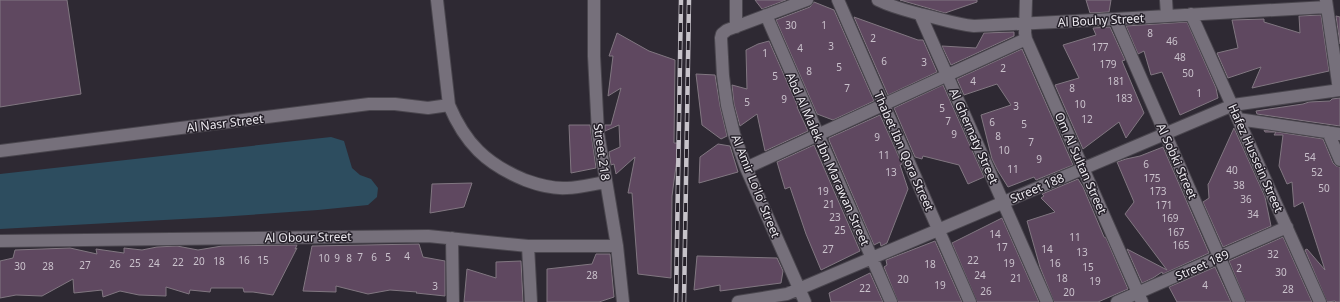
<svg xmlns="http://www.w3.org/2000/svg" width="1340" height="302" font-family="'Noto Sans',sans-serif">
	<rect width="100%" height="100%" fill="#2e2933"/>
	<!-- water -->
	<path fill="#2d4d5f" d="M331,137L344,141L352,168L360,175L371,179L378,188L377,197L368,205L318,210L219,217L0,229V174Z"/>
	<!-- building -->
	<path fill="#5f4860" stroke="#817781" d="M0,0H67L81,94L0,107Z
		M755,0H786L762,9Z
		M900,0H977V2L945,13Z
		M1086,0H1111L1109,12L1090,13Z
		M814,2L834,10L874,101L833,120L817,114L776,20L810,7Z
		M1321,15L1329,71L1252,88L1261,67L1228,78L1217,53L1238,48L1232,20L1264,19V22L1300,33L1299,16Z
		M1336,16L1340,17V44Z
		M854,17L918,40H923L937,72L888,95Z
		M1187,22L1216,88L1218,98L1180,115L1162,72L1151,75L1144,51L1138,54L1126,26Z
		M1110,27L1125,60L1122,61L1144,113L1126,138L1119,122L1083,149L1055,85L1079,78L1063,45L1096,35L1093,28Z
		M1014,32V36L951,65L942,46L976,48L984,33Z
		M617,33L649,51L675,60L674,143H679L672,196L671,278L638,274L632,193H628L635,157L616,174L614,164L611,165L609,152L620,147L619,125L605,131V125H611L621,88L608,96L613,56H609Z
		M769,41L798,107H797L808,131L765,151L757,114L740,126L734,104L732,85L747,89L746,50L758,44Z
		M1022,49L1073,165L1036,180L1034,177L1008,187L998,171L992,159L981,115L1011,105L997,84L964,95L957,79Z
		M696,74L715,75L720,106L727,136L721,139L702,125Z
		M943,85L984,177L968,184L959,165L923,156L922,159L915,157L894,108Z
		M1340,98V126L1257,114L1256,111L1303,104L1309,102L1330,101L1332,99Z
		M880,115L902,164L900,165L908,189L887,243L881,246L880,242L874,245L829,140V138Z
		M569,125H590L596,168L571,173Z
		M1234,128L1265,197L1271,226L1223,247L1203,202L1209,198L1208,184L1209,183Z
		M1264,130L1323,139L1333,163L1336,166L1340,167V302H1336L1335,301L1327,302L1305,250L1307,249L1325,270L1303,202L1294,207L1292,182L1287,184L1279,166L1283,135H1274L1276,132H1265Z
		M718,144L730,146L738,172L699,183L700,157Z
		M814,145L860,251L821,270L806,234L790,187L785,189L777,162Z
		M1163,147L1209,253L1163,274L1162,272L1153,278L1142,283L1127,249L1167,270L1125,214L1134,202L1117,162L1126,159L1140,156Z
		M1078,179L1083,187L1104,237L1106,238L1128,289L1098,302H1054L1040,267L1027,221L1055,212L1041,198L1044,196L1042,194Z
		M472,183L464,207L430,213L432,184Z
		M1002,218L1039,302H977L952,243Z
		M1283,237L1312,302H1246L1229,261Z
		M935,241L962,302H898L884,267L887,265L886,260Z
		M419,244L423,257L445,261V296L416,293L417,292L390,290L368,294L336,286V292L303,291L312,246Z
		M297,245L295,249L297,248L273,295L253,292H244L243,288H211L210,292L190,290L189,294L166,287V296L139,295L120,291L103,297L102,290L74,293L73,279L42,296L16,295L0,298V261L13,258L15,250L70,248L97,254L96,249L124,253V248L142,250L157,247L177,246L198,250L222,246Z
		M596,254H610L614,297L599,302H547V269L592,264Z
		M697,256L777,258L783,271L781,283L720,291V285L694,290Z
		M521,261L523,302H464L467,269L496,278V262Z
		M1215,267L1231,302H1177L1169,287Z
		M870,273L883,302H831L829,293Z"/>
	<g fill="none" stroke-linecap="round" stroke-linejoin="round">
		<defs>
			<path id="minor" d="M437,0L449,105C465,143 486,164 525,180C539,185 552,189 567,188C580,188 593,184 606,182
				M594,0V56L598,133L617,246L623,302
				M736,0V27
				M838,0L970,302
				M878,0C892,7 905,10 920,14C938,18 955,24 974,26L1115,19L1327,7
				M1026,0L1025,33L1026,39L1142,302
				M1166,0L1167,16
				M1326,0L1339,90
				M920,14L1047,302
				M1191,14L1320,302
				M766,15L891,302
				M1115,19L1239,302
				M1238,119L1340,134
				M1328,132L1340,160
				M0,151L369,104H395L428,108L449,105
				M746,168L1026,39
				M452,238L453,302
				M0,241L428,236L528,246H617
				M528,246L531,302
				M738,302L787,294L1233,105L1340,90
				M805,302L746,168L734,134L727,105L723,76L721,38L722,34L727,30L807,0
				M1117,302L1287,227"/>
		</defs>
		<!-- minor casing -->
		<use href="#minor" stroke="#4a464e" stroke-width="14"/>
		<!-- minor -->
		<use href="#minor" stroke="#76707b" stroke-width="12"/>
		<defs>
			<path id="rail" d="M676,302L681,0
				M684,302L689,0"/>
		</defs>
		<!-- rail casing -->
		<use href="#rail" stroke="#c7c3ca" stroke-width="4.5"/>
		<!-- rail -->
		<use href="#rail" stroke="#252029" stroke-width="3" stroke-dasharray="9" stroke-linecap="butt"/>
	</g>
	<g text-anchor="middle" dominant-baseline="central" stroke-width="3" stroke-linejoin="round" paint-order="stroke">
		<!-- number labels -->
		<g font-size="10" fill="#cac2cc">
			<text x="791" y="25">30</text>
			<text x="824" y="25">1</text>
			<text x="1150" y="33">8</text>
			<text x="873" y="38">2</text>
			<text x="1172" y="41">46</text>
			<text x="831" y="46">3</text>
			<text x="1100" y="47">177</text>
			<text x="800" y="48">4</text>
			<text x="765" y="53">1</text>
			<text x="1180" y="57">48</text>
			<text x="884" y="61">6</text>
			<text x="924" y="62">3</text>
			<text x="1108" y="64">179</text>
			<text x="839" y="67">5</text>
			<text x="1003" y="68">2</text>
			<text x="809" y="71">8</text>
			<text x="1188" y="73">50</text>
			<text x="775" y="76">5</text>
			<text x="973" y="81">4</text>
			<text x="1116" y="81">181</text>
			<text x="847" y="88">7</text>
			<text x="1072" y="88">8</text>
			<text x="1199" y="93">1</text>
			<text x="1124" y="98">183</text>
			<text x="784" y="99">9</text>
			<text x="747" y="102">5</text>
			<text x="1080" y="104">10</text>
			<text x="1016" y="106">3</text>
			<text x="942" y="108">5</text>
			<text x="1087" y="119">12</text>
			<text x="948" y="121">7</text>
			<text x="992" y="122">6</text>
			<text x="1024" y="124">5</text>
			<text x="954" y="134">9</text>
			<text x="998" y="136">8</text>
			<text x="877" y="137">9</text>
			<text x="1031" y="142">7</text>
			<text x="1004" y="150">10</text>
			<text x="884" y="155">11</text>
			<text x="1310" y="157">54</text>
			<text x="1039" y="159">9</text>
			<text x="1146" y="164">6</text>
			<text x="1013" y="169">11</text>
			<text x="1232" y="170">40</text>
			<text x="891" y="172">13</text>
			<text x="1317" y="172">52</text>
			<text x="1152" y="178">175</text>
			<text x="1239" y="185">38</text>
			<text x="1324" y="188">50</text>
			<text x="823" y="191">19</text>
			<text x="1158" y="191">173</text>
			<text x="1246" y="199">36</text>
			<text x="829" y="204">21</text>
			<text x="1164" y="205">171</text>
			<text x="1253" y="214">34</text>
			<text x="835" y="217">23</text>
			<text x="1170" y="218">169</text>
			<text x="840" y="230">25</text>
			<text x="1176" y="232">167</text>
			<text x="995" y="234">14</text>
			<text x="1075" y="237">11</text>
			<text x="1181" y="245">165</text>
			<text x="1002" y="247">17</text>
			<text x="828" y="249">27</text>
			<text x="1047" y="249">14</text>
			<text x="1082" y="252">13</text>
			<text x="1273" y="254">32</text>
			<text x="407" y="256">4</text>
			<text x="360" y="257">7</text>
			<text x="374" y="257">6</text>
			<text x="388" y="257">5</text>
			<text x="324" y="258">10</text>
			<text x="337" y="258">9</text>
			<text x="349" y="258">8</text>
			<text x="244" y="260">16</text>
			<text x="263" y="260">15</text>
			<text x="973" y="260">22</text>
			<text x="199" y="261">20</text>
			<text x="219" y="261">18</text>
			<text x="178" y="262">22</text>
			<text x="135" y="263">25</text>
			<text x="154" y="263">24</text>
			<text x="1009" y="263">19</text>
			<text x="1055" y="263">16</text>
			<text x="115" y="264">26</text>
			<text x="930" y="264">18</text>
			<text x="85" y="265">27</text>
			<text x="20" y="266">30</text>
			<text x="48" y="266">28</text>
			<text x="1088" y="267">15</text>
			<text x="1239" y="268">2</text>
			<text x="1281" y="272">30</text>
			<text x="592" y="275">28</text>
			<text x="980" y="275">24</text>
			<text x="1016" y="278">21</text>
			<text x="1062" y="278">18</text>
			<text x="903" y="279">20</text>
			<text x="1095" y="281">19</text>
			<text x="940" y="285">19</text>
			<text x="1205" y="285">4</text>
			<text x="435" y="286">3</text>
			<text x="865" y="288">22</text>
			<text x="1288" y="289">28</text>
			<text x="986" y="291">26</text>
			<text x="1069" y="292">20</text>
		</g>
		<!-- street labels -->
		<g font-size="12" fill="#edeaf0" stroke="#252029">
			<text transform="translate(1101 20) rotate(-3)">Al Bouhy Street</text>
			<text transform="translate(225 123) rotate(-7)">Al Nasr Street</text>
			<text transform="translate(974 136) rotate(66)">Al Ghernaty Street</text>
			<text transform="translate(904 151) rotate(66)">Thabet Ibn Qora Street</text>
			<text transform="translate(602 152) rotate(82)">Street 218</text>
			<text transform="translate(1256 158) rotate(66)">Hafez Hussein Street</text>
			<text transform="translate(828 159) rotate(66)">Abd Al Malek Ibn Marawan Street</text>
			<text transform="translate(1177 161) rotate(66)">Al Sobki Street</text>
			<text transform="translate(1081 163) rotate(66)">Om Al Sultan Street</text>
			<text transform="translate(756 186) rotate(68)">Al Amir Lo'lo' Street</text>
			<text transform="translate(1037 188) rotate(-23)">Street 188</text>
			<text transform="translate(308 237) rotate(-1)">Al Obour Street</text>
			<text transform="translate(1202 265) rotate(-24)">Street 189</text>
		</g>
	</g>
</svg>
